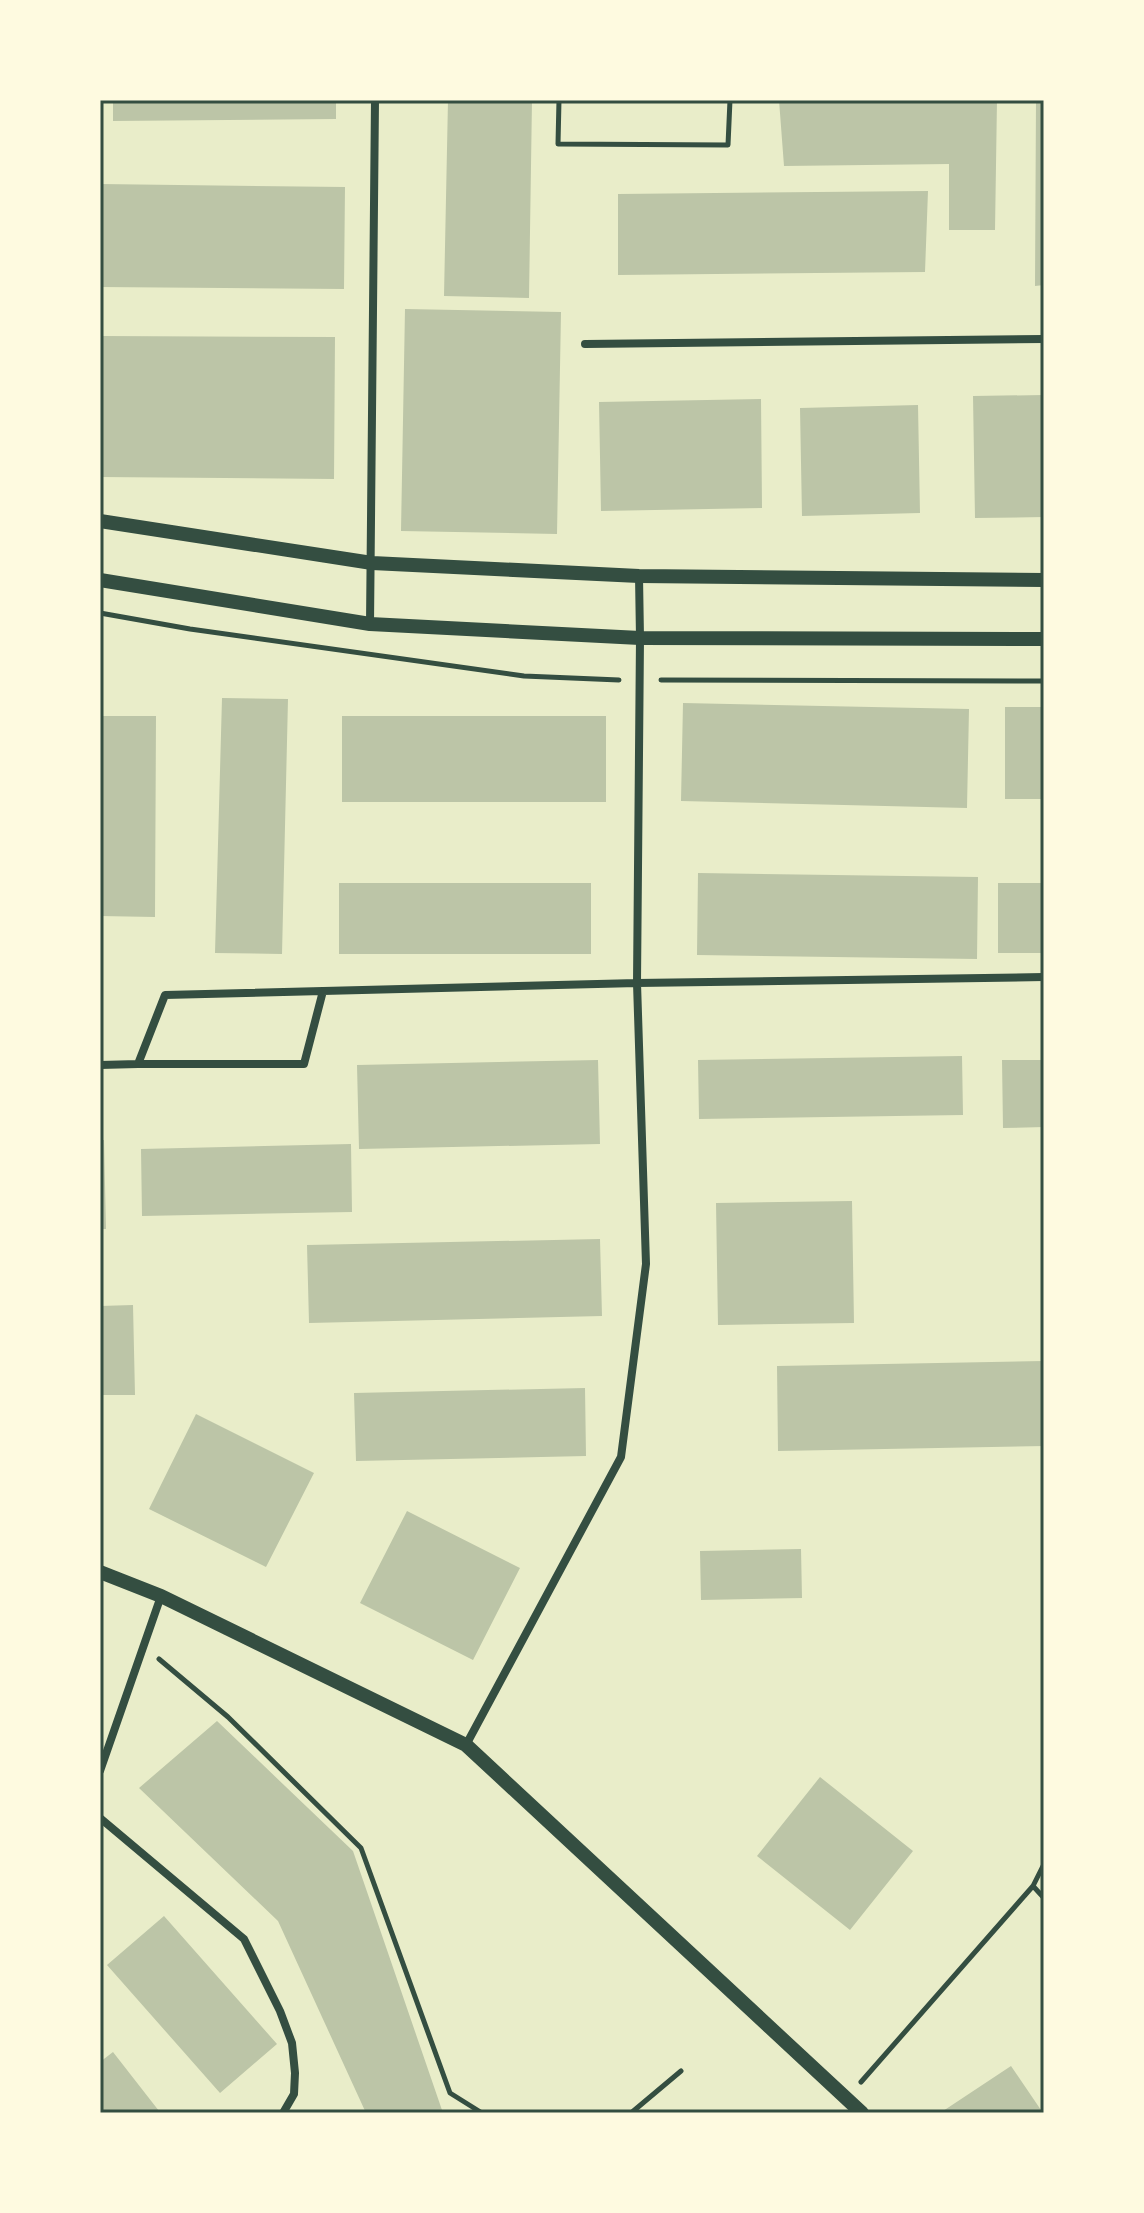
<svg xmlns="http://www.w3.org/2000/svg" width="1144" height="2213" font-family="Literata,serif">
	<rect width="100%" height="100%" fill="#e9edc9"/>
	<!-- building -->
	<path fill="#bcc5a7" d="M113,100H336V119L113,121Z
		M448,100H532L529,298L444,296Z
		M779,100H997L995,230H949V164L784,166Z
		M1036,100H1044V285L1035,286Z
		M100,184L345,187L344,289L100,287Z
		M928,191L925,272L618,275V194Z
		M405,309L561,312L557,534L401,531Z
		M101,336L335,337L334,479L100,477Z
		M1044,395V517L975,518L973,396Z
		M761,399L762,508L601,511L599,402Z
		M918,405L920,513L802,516L800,408Z
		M222,698L288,699L282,954L215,953Z
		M683,703L969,709L967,808L681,801Z
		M1005,707H1044V799H1005Z
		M100,716H156L155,917L100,916Z
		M342,716H606V802H342Z
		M698,873L978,877L977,959L697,955Z
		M339,883H591V954H339Z
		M998,883H1044V953H998Z
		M962,1056L963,1115L699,1119L698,1060Z
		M598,1060L600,1144L359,1149L357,1065Z
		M1002,1060H1044V1127L1003,1128Z
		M100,1140H104L106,1229H100Z
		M351,1144L352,1212L142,1216L141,1149Z
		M852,1201L854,1323L718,1325L716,1203Z
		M600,1239L602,1316L309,1323L307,1245Z
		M133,1305L135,1395H100V1306Z
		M1044,1361V1446L778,1451L777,1366Z
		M585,1388L586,1456L356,1461L354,1393Z
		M196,1414L314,1473L266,1567L149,1509Z
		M407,1511L520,1568L473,1660L360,1603Z
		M801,1549L802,1598L701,1600L700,1551Z
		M217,1721L353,1851L443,2113H366L278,1921L139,1788Z
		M820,1777L913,1851L850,1930L757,1856Z
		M164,1916L277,2044L220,2093L107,1965Z
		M113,2052L159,2111L157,2113H100V2062Z
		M1011,2066L1043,2113H940Z"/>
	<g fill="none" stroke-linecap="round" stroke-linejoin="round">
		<!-- path -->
		<path stroke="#344e41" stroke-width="5" d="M559,100L558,144L728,145L730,100
			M100,613L190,629L524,676L619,680
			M661,680L1044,681
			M159,1659L228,1717L361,1848L450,2093L482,2113
			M1033,1886L1044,1864
			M861,2082L1033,1886L1044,1898
			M631,2113L681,2071"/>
		<!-- minor -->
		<path stroke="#344e41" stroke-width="8" d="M585,344L1044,339
			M370,624L375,100
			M138,1064H304L323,991
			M100,1065L138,1064L165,995L637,983L1044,977
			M466,1745L621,1457L646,1264L637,983L640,638L639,576
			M100,1771L161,1596
			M100,1818L244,1939L280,2011L292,2043L295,2073L294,2094L283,2113"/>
		<!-- tertiary -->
		<path stroke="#344e41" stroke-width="14" d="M100,521L372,563L639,576L1044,580
			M100,580L370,624L640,638L1044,639
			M100,1572L161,1596L466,1745L862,2113"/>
	</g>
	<!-- border -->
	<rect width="1144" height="2213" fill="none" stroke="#fefae0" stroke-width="204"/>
	<rect x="102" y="102" width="940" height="2009" fill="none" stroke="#344e41" stroke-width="3"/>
</svg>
